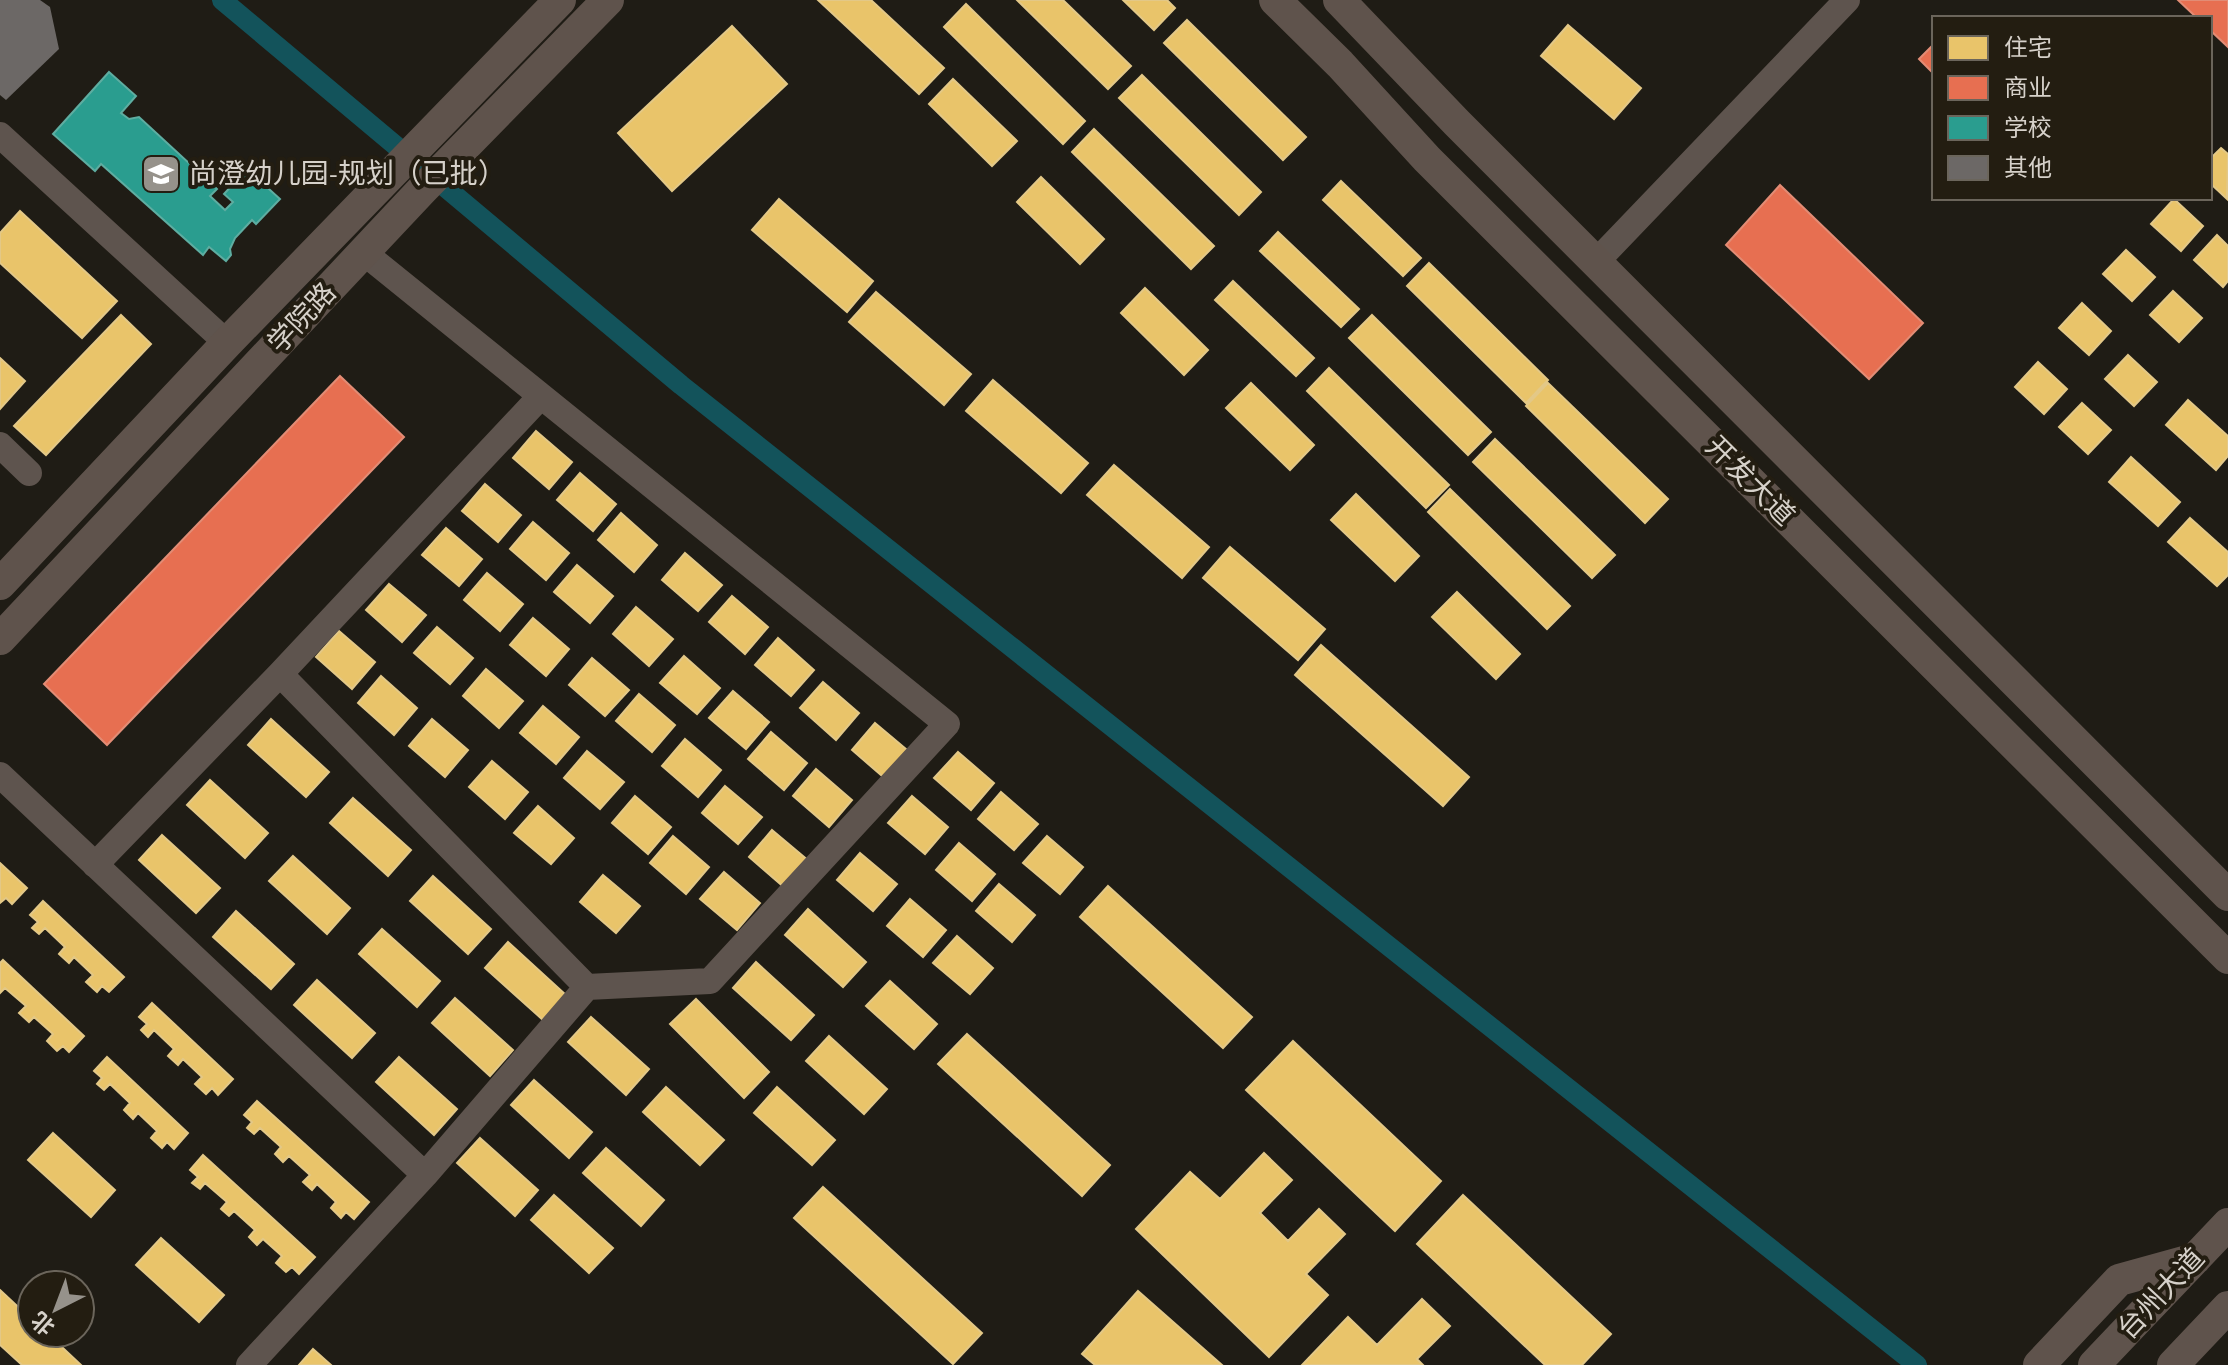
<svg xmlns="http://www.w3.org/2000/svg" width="2228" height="1365" font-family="'Source Sans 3','Noto Sans SC',sans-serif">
	<rect width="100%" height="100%" fill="#1f1c15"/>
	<!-- homes -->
	<path fill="#e9c46a" stroke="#e3c887" stroke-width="2" d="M818,0H871L944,68L919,94Z
		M1017,0H1063L1131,66L1108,89Z
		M1123,0H1167L1175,8L1154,30Z
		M966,4L1085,121L1063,144L944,27Z
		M1187,20L1306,137L1283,160L1164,43Z
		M1568,25L1641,88L1614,119L1541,56Z
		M732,26L787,84L672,191L618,133Z
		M1142,75L1261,192L1239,215L1119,98Z
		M953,79L1017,141L992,166L929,104Z
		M1094,129L1214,246L1191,269L1072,152Z
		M2221,148L2228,154L2227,199L2210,183V159Z
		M1041,177L1104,239L1080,264L1017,202Z
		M1341,181L1421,258L1403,276L1323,200Z
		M779,199L873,281L847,312L752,230Z
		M2174,199L2203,226L2181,251L2151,224Z
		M20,211L117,301L82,338L0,263V233Z
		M1278,232L1359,309L1341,327L1260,251Z
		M2217,235L2228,246V281L2223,287L2194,260Z
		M2126,250L2155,277L2132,301L2103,274Z
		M1429,263L1548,380L1526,403L1407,286Z
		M1233,281L1314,358L1296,376L1215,300Z
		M1145,288L1208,350L1184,375L1121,313Z
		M2173,291L2202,318L2179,342L2150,315Z
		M876,292L971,374L944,405L849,322Z
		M2082,303L2111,331L2089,355L2059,328Z
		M121,315L151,344L46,455L14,426Z
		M1372,315L1491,432L1468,455L1349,338Z
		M2128,355L2157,382L2134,406L2105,379Z
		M0,358L25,381L0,409Z
		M2038,362L2067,389L2044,414L2015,387Z
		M1329,368L1449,485L1426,508L1307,391Z
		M993,380L1088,463L1061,493L966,411Z
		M1251,383L1314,445L1290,470L1226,408Z
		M1548,383L1668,499L1645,523L1526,406Z
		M2188,400L2228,436V456L2216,470L2166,425Z
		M2082,403L2111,430L2088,454L2059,427Z
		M536,431L572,462L549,489L513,458Z
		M1495,439L1615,555L1592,578L1473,462Z
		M2131,457L2180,502L2158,526L2109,482Z
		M1114,465L1209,547L1182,578L1087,495Z
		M580,473L616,504L593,531L557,500Z
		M485,484L521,515L498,542L462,511Z
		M1450,489L1570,606L1547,629L1428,512Z
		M1356,494L1419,556L1395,581L1331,520Z
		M621,513L657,545L634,572L598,540Z
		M2190,518L2228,552V575L2217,586L2168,542Z
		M533,522L569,553L546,580L510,549Z
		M446,528L482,559L459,586L422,555Z
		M1230,547L1325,629L1298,660L1203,578Z
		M685,553L722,585L698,611L662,580Z
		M577,565L613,596L590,623L554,592Z
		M487,573L523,604L500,631L464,600Z
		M389,584L426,615L402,642L366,610Z
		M1457,592L1520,654L1496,679L1432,617Z
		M732,596L768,627L745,654L709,622Z
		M636,607L673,639L649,666L613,634Z
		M533,618L569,649L546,676L510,645Z
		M437,627L473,658L450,684L414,653Z
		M339,631L375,662L352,689L316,657Z
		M778,638L814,670L791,696L755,665Z
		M1321,645L1469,777L1443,806L1295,675Z
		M684,656L720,688L697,714L660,683Z
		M592,658L629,690L605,716L569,685Z
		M486,669L523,701L499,728L463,696Z
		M381,676L417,708L394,735L358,703Z
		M823,682L859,713L836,740L800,708Z
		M733,691L769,722L746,749L709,718Z
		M639,694L675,725L652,752L616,721Z
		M543,706L579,737L556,764L520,733Z
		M271,719L329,772L306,797L248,745Z
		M432,719L468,750L445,777L409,746Z
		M875,723L912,754L888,781L852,750Z
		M771,732L807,763L784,790L748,759Z
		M685,739L721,770L698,797L662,766Z
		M587,751L624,782L600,809L564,778Z
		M958,752L994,783L971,810L934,778Z
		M492,761L528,792L505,819L469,787Z
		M816,769L852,800L829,827L793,796Z
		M210,780L268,833L245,858L187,805Z
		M725,786L762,817L738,844L702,813Z
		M1001,792L1038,824L1014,850L978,819Z
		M635,796L671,827L648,854L612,823Z
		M912,796L948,827L925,854L888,823Z
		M353,798L411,850L388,876L330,823Z
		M538,806L574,838L551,864L514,833Z
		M772,830L809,861L785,888L749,857Z
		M162,835L220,888L196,913L139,860Z
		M673,836L709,867L686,894L650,863Z
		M1047,836L1083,867L1060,894L1023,863Z
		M959,843L995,874L972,901L936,870Z
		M860,853L897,884L873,911L837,880Z
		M293,856L350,908L327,934L269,881Z
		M0,863L27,888L12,904L6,898L0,903Z
		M724,872L760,903L737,930L700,899Z
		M603,875L640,906L616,933L580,902Z
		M433,876L491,929L468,954L410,901Z
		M999,884L1035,915L1012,942L976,911Z
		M1108,886L1252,1017L1223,1048L1080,917Z
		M910,899L946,930L923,957L887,926Z
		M43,901L124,977L109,992L102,986L97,992L86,982L93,975L74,957L69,963L59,954L65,947L45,928L39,934L32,928L38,922L30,915Z
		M808,909L866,962L843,987L785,935Z
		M236,911L294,964L271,989L213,937Z
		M382,929L440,981L417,1007L359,954Z
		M957,936L993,968L970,994L933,963Z
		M508,942L566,995L543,1020L485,968Z
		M3,960L84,1036L69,1052L63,1046L57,1051L47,1041L53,1034L34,1017L29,1022L19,1013L26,1006L5,988L0,993V963Z
		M756,962L814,1015L791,1040L733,988Z
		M317,980L375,1033L352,1058L294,1005Z
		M890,981L937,1024L914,1049L866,1006Z
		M455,998L513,1050L490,1076L432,1023Z
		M696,999L769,1072L744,1098L670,1024Z
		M152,1003L233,1079L218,1095L212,1088L206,1094L195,1084L202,1077L183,1059L178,1065L168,1056L174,1049L154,1030L148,1037L141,1030L147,1024L139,1017Z
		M591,1017L649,1069L626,1095L568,1042Z
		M967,1034L1110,1165L1082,1196L938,1064Z
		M829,1036L887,1089L864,1114L806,1061Z
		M1293,1041L1441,1181L1395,1231L1246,1090Z
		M107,1057L188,1133L174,1149L167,1142L162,1148L151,1138L157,1131L138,1113L133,1119L124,1110L130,1103L110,1084L104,1090L97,1084L102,1078L94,1071Z
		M399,1057L457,1109L434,1135L376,1082Z
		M534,1080L592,1132L569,1158L511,1105Z
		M666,1087L724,1140L700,1165L643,1112Z
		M777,1087L835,1140L812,1165L754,1113Z
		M257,1101L369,1202L354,1219L346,1212L341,1218L331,1208L336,1202L317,1184L312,1190L303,1182L310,1175L289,1156L283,1162L275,1154L281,1147L260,1128L254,1134L247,1128L252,1122L244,1115Z
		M53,1133L115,1190L91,1217L28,1160Z
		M480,1138L538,1190L515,1216L457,1163Z
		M606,1148L664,1200L641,1226L583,1173Z
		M1264,1153L1292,1180L1260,1213L1288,1241L1319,1209L1345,1234L1306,1274L1328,1295L1269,1357L1136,1229L1190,1172L1220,1199Z
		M203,1155L315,1257L299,1274L292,1267L286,1272L276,1263L282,1256L263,1239L257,1245L249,1237L255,1230L234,1211L229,1216L221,1209L227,1202L205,1183L200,1189L192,1183L198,1177L190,1170Z
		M823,1187L982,1333L953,1364L794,1218Z
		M554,1195L613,1248L589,1273L531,1220Z
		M1463,1195L1611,1334L1582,1365H1545L1417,1244Z
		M161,1238L224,1295L199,1322L136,1265Z
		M0,1290L32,1320V1333H47L81,1365H22L0,1345Z
		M1138,1291L1222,1365H1095L1082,1354Z
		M1422,1299L1450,1326L1417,1359L1423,1365H1302L1348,1317L1377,1345Z
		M313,1349L331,1365H299Z"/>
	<!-- shops -->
	<path fill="#e76f51" stroke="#e28c75" stroke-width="2" d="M2178,0H2228V47L2210,30V18H2197Z
		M1934,44V74L1919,59Z
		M1780,185L1923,323L1869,379L1726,245Z
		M340,376L404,437L107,745L44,684Z"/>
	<!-- schools -->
	<path fill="#2a9d8f" stroke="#5eada1" stroke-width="2" d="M109,72L136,96L121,113L129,119L139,117L217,189L210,196L225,210L233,202L224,194L247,169L280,199L256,224L252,220L235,238L230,249L231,255L226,261L209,247L203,255L101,164L95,171L53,134Z"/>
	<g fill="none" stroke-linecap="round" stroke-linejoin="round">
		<!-- canal -->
		<path stroke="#13535b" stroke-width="20" d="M222,0L681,385L1917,1365"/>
	</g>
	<!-- building -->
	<path fill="#6c6866" d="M0,0H40L50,7L59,49L6,100L0,95Z"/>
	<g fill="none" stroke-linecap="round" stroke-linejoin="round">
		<!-- minor -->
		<path stroke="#5e544e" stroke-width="26" d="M0,135L227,343
			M363,252L947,724L710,981L587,987L425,1175
			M1596,262L1847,0
			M0,445L29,473
			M280,674L587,987
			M0,775L425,1175L249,1365
			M95,865L280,674L541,396"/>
		<!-- major -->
		<path stroke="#5f534c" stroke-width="32" d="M1275,0L1340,64L1427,159L2228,958
			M1339,0L1457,123L2228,895
			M0,584L227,343L560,0
			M0,639L422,190L608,0
			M2039,1365L2119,1280L2195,1259
			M2094,1365L2228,1224
			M2173,1365L2228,1307"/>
	</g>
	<!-- icons -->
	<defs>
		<symbol id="school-square" viewBox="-11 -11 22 22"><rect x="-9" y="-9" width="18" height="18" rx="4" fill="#96928b" stroke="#231d11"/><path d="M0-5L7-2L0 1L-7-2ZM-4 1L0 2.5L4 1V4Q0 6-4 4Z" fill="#fff"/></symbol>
	</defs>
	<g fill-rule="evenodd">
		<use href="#school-square" x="139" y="152" width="44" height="44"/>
	</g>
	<g text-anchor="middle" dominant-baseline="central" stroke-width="8" stroke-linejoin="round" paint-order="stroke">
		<!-- poi labels -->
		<g font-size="28" fill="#d6d1ca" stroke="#231d11" text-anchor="start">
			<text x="189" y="174">尚澄幼儿园-规划（已批）</text>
		</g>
		<!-- street labels -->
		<g font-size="28" fill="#d6d1ca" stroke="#231d11">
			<text transform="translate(302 318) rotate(-47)">学院路</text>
			<text transform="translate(1750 481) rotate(45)">开发大道</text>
			<text transform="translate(2161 1294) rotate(-47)">台州大道</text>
		</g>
	</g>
	<!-- legend -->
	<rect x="1932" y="16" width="280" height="184" fill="#231d11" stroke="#6b655b" stroke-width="2"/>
	<rect x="1948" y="36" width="40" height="24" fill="#e9c46a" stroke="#6b655b" stroke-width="2"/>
	<text x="2004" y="56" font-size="24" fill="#d6d1ca">住宅</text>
	<rect x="1948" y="76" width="40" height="24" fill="#e76f51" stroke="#6b655b" stroke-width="2"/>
	<text x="2004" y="96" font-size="24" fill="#d6d1ca">商业</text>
	<rect x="1948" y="116" width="40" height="24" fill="#2a9d8f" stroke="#6b655b" stroke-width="2"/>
	<text x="2004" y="136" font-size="24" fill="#d6d1ca">学校</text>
	<rect x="1948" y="156" width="40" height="24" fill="#6c6866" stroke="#6b655b" stroke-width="2"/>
	<text x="2004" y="176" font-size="24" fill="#d6d1ca">其他</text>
	<!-- north arrow -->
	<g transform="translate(56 1309) rotate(222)"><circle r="38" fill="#231d11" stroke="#6b655b" stroke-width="2"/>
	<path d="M0-6L14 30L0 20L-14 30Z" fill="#96928b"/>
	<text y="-12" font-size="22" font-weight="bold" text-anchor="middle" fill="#d6d1ca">北</text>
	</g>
</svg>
